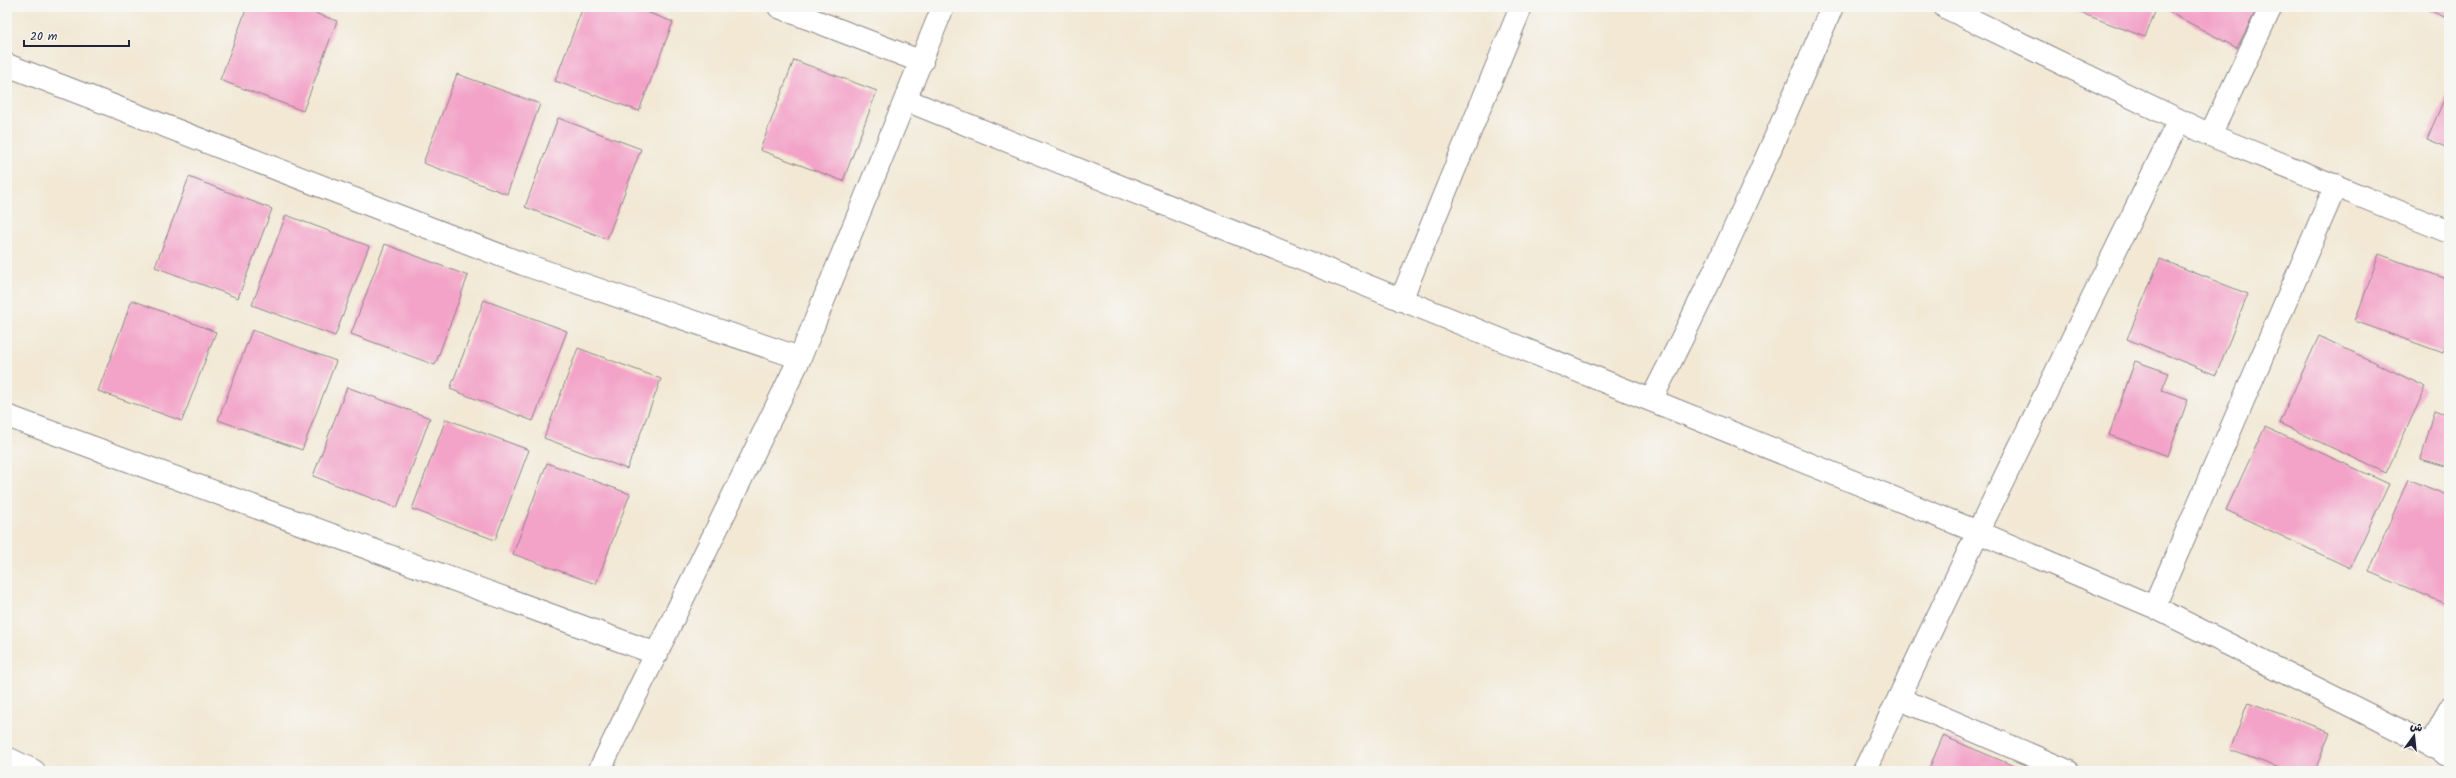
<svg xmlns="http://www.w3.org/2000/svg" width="2456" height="778" font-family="Kalam,'Playpen Sans Arabic',sans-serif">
	<rect width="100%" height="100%" fill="#f6f6f2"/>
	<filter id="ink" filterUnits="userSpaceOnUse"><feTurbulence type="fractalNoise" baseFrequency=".025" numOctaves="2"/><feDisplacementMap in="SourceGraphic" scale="8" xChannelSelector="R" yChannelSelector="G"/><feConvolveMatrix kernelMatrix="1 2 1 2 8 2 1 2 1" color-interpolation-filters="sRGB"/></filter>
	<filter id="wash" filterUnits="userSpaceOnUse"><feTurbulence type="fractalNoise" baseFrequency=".012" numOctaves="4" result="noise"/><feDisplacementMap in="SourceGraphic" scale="16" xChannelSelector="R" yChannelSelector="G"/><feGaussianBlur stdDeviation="0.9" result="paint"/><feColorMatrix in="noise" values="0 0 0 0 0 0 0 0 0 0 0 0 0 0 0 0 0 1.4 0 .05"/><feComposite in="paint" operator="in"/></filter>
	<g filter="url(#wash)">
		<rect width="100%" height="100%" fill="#f2e8d4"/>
		<g id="blocks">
			<!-- building -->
			<path fill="#f3a3c8" d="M247,7H298L337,21L303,111L220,80Z
				M583,7H633L673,22L639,111L555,81Z
				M2065,7H2157L2145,37Z
				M2167,7H2258L2237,48L2165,10Z
				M2422,7H2449V19Z
				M794,60L877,91L843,181L760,150Z
				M457,74L540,104L507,194L423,163Z
				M2449,88V148L2427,139Z
				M558,118L641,149L607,239L525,207Z
				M189,177L272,209L238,298L155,267Z
				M286,215L369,246L335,336L252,305Z
				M385,244L468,276L435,365L351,334Z
				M2379,254L2449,280V337L2443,353L2355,321Z
				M2160,259L2248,294L2216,375L2127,339Z
				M132,300L216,332L182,421L98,391Z
				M484,300L567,331L533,421L450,389Z
				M252,330L336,361L302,450L218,420Z
				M2319,336L2426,387L2386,473L2279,423Z
				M578,348L661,379L627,469L544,438Z
				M2135,361L2169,373L2162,390L2188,399L2168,456L2109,435Z
				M347,387L430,418L397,508L313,476Z
				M2435,410L2449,415V467L2421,459Z
				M446,419L529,450L495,540L412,509Z
				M2265,427L2389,484L2350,568L2226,510Z
				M547,463L630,494L596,584L513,554Z
				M2408,479L2449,496V605L2369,572Z
				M2248,702L2330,732L2315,771H2288L2230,750Z
				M1943,736L2026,771H1928Z"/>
		</g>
	</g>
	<g filter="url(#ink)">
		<use href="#blocks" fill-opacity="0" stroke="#8a8588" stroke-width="1"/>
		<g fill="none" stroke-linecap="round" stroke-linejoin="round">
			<defs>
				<path id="minor" d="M779,7L922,62
					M1945,7L2210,135L2449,232
					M7,65L523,264L800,358
					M906,100L1978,532L2154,607L2449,755
					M2210,135L2271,7
					M1401,300L1521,7
					M1651,400C1717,272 1775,140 1832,7
					M7,416L657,654
					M2154,607L2336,185
					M1900,699L2068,771
					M2431,747L2449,709
					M7,758L34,771
					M599,771L800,358L943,7
					M1864,771L1978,532L2179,120"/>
			</defs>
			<!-- minor casing -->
			<use href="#minor" stroke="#8a8588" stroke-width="24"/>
			<!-- minor -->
			<use href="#minor" stroke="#fff" stroke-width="22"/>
		</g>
	</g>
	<!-- margin -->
	<rect width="2456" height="778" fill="none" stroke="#f6f6f2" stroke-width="24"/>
	<!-- north arrow -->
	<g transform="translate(2414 736) rotate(15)" stroke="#f6f6f2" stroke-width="3" paint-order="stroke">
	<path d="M0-3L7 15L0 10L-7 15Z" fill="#22223b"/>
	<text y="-6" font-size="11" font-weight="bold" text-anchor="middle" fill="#22223b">ش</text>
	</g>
	<!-- scale -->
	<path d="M24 40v6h105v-6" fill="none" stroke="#22223b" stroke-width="2"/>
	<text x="30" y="40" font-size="12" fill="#22223b" stroke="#f6f6f2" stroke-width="3" paint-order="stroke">20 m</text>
</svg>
